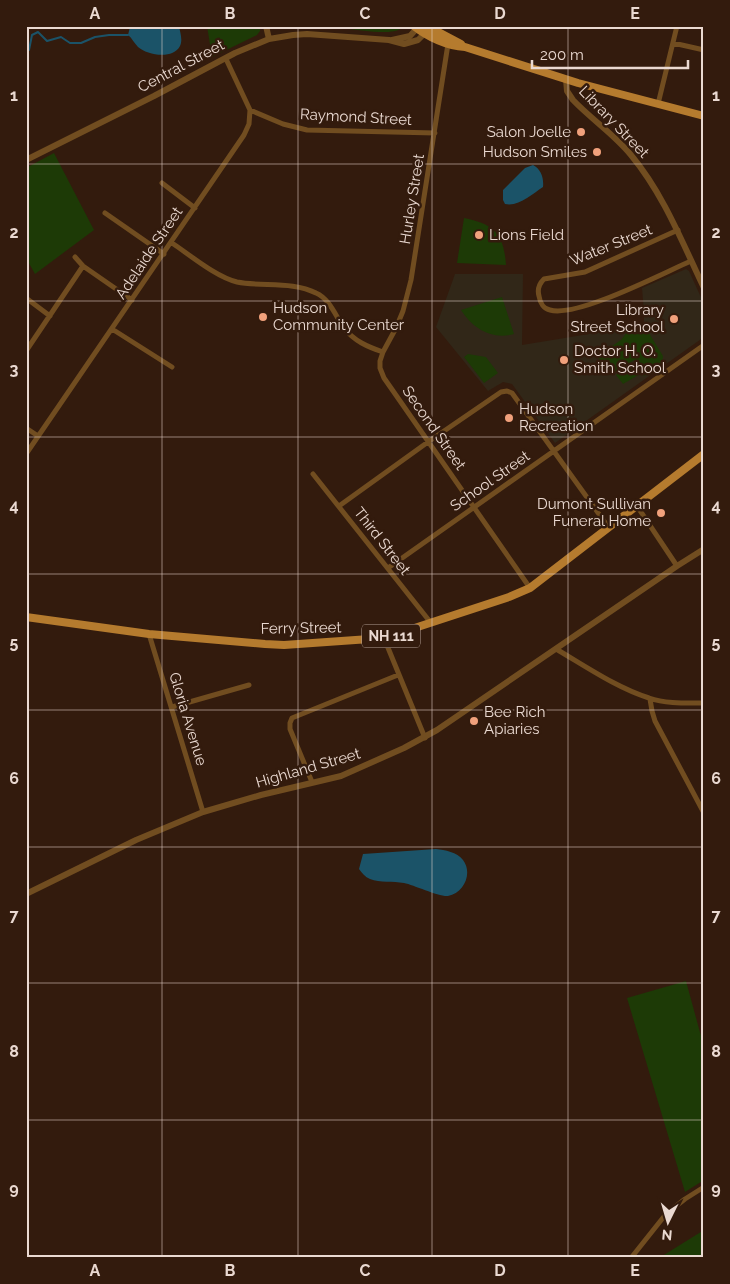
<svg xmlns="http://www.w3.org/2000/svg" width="730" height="1284" font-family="Raleway,sans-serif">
	<rect width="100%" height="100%" fill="#331b0d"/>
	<!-- education -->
	<path fill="#312718" d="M686,269L689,271L704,304V337L555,443L512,384L503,382L488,391L436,327L455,274H523L522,345L644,325V312L642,288Z"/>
	<!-- green -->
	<path fill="#1d3a06" d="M207,26H260V31L257,35L212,57Z
		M349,26H402V28C391,36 362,30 348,29Z
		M54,153L94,230L35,274L26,258V168Z
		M464,218C494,224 504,234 506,265L457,263Z
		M502,297L514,334C492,340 473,329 461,310Z
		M644,325L663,356L662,364L644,376L642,373L623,384L616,375L635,363L634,360L610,375L597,356L621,340L631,327Z
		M468,354L486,357L498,373L484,383L464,357Z
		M686,981L704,1047V1180L685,1192L627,998Z
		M704,1230V1258H659Z"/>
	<!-- water -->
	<path fill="#1b5368" d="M139,26H179C180,32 183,40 180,46C173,60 147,55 138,47C134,43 132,38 128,35L130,27L137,28Z
		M533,165C541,169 544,178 543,187C532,194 519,207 505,204L503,200V190L525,168Z
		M436,849C445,850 457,852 463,860C473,873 464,893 448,896C439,897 414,885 404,883C393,881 380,883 370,879C365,877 362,873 359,869L363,854Z"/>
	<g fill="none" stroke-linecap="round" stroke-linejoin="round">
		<!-- stream -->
		<path stroke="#1b5368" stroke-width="2" d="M26,52L29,50L32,35L38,32L47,41L61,37L70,43H81L95,37L109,35H128"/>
		<!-- minor -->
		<path stroke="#714d20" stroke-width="5" d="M673,43L704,50
			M448,44L411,280L403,311L396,328L383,352L380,361V368L384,378L391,388L530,588
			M658,104L677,26
			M250,110L283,124L307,130L435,133
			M162,183L195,208
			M105,213L164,254
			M678,230L585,272L544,279C539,284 537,289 539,296C540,303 544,309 550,310C577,318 663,273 691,261
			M172,243C190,255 216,277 237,282C262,287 293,281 316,293C330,299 336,317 344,328C354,341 368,347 383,352
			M75,257L83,266L132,300
			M26,298L50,316
			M112,329L172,367
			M26,351L83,266
			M26,428L38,436
			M26,454L244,135L249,124L250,110L226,59
			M313,474L431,623
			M339,506L428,442L501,392L507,391L512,393L609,528
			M637,506L677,566
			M388,568L704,345
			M149,634L203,812
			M384,638L425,738
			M556,649C585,666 617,688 649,698C666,704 686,703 704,703
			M650,699L652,711L655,721L704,813
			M172,707L249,685
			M312,782L290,729V723L292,718L398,675
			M631,1258L666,1214L685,1199L704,1187"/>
		<!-- tertiary -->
		<path stroke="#714d20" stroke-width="6" d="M266,26L269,39
			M392,40L410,36L419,26
			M566,79L567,91L573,100C591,119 614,134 631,155C664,195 682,242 704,288
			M26,160L154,96L235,53L269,39L293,35L307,34L389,40L404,44L418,40L427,31
			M26,894L136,840L203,812L261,795L341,776L404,748L437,730L677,566L704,549"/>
		<!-- primary -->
		<path stroke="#b57b2e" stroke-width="8" d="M414,26C428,37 447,46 465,47L578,83L704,116
			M427,26L461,44
			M26,617L149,634L265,644L284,645L384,638L509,597L530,588L704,454"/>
	</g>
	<!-- grid -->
	<path fill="none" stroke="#ead9d1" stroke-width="1" stroke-opacity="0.55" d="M162,26V1258M298,26V1258M432,26V1258M568,26V1258M26,164H704M26,301H704M26,437H704M26,574H704M26,710H704M26,847H704M26,983H704M26,1120H704"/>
	<!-- markers -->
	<g fill="#f1a17c" stroke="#331b0d" stroke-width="2">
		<circle cx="581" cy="132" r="5"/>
		<circle cx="597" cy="152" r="5"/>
		<circle cx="479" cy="235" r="5"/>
		<circle cx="263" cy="317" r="5"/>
		<circle cx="674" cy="319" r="5"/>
		<circle cx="564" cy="360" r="5"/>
		<circle cx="509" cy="418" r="5"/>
		<circle cx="661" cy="513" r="5"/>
		<circle cx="474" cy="721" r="5"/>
	</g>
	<g text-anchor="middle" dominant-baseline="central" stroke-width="5" stroke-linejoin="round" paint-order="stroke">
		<!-- shield labels -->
		<rect fill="#331b0d" stroke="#b3a096" stroke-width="1" x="362" y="624.5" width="58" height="23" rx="4"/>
		<g font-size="14" font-weight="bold" fill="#ead9d1">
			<text x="391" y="636">NH 111</text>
		</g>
		<!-- street labels -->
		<g font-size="15" fill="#ead9d1" stroke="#331b0d">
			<text transform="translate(181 66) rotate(-28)">Central Street</text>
			<text transform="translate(356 117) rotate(3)">Raymond Street</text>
			<text transform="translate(614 122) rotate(46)">Library Street</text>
			<text transform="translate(412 199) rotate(-81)">Hurley Street</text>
			<text transform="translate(611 245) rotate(-22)">Water Street</text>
			<text transform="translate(149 253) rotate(-56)">Adelaide Street</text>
			<text transform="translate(434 428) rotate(55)">Second Street</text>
			<text transform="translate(490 481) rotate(-35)">School Street</text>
			<text transform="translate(382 541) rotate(52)">Third Street</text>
			<text transform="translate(301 628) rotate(-1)">Ferry Street</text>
			<text transform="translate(188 719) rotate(73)">Gloria Avenue</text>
			<text transform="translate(308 768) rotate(-16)">Highland Street</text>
		</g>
		<!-- poi labels -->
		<g font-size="15" fill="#ead9d1" stroke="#331b0d" text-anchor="start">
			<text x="571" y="132" text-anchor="end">Salon Joelle</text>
			<text x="587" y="152" text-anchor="end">Hudson Smiles</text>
			<text x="489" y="235">Lions Field</text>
			<text x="273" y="308">Hudson<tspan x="273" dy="17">Community Center</tspan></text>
			<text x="664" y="310" text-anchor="end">Library<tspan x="664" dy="17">Street School</tspan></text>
			<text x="574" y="351">Doctor H. O.<tspan x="574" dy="17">Smith School</tspan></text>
			<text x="519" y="409">Hudson<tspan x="519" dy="17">Recreation</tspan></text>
			<text x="651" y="504" text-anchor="end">Dumont Sullivan<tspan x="651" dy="17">Funeral Home</tspan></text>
			<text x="484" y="712">Bee Rich<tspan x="484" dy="17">Apiaries</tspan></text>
		</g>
	</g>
	<!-- border -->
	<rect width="730" height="1284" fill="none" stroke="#331b0d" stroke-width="55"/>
	<!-- north arrow -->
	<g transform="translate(668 1222) rotate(185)" stroke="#331b0d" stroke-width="4" paint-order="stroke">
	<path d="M0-4L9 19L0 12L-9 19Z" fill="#ead9d1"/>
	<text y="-8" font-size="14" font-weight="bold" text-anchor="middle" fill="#ead9d1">N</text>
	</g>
	<!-- scale -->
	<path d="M532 60v8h156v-8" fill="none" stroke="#ead9d1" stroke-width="2.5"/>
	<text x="540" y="60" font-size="15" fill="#ead9d1" stroke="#331b0d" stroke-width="4" paint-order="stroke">200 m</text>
	<rect x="28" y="28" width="674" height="1228" fill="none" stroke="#ead9d1" stroke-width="2"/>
	<g font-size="16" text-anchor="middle" font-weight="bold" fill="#ead9d1">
		<text x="95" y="19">A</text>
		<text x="230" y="19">B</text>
		<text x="365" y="19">C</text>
		<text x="500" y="19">D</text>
		<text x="635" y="19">E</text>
		<text x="14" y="101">1</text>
		<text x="716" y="101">1</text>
		<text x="14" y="238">2</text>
		<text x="716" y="238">2</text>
		<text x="14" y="375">3</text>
		<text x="716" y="375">3</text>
		<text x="14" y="511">4</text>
		<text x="716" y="511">4</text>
		<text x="14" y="648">5</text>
		<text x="716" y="648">5</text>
		<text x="14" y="784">6</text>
		<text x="716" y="784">6</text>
		<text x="14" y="921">7</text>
		<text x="716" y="921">7</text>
		<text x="14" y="1057">8</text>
		<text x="716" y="1057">8</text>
		<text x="14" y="1194">9</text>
		<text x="716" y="1194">9</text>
		<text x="95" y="1276">A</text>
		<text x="230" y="1276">B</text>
		<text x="365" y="1276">C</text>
		<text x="500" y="1276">D</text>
		<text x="635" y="1276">E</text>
	</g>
</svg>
